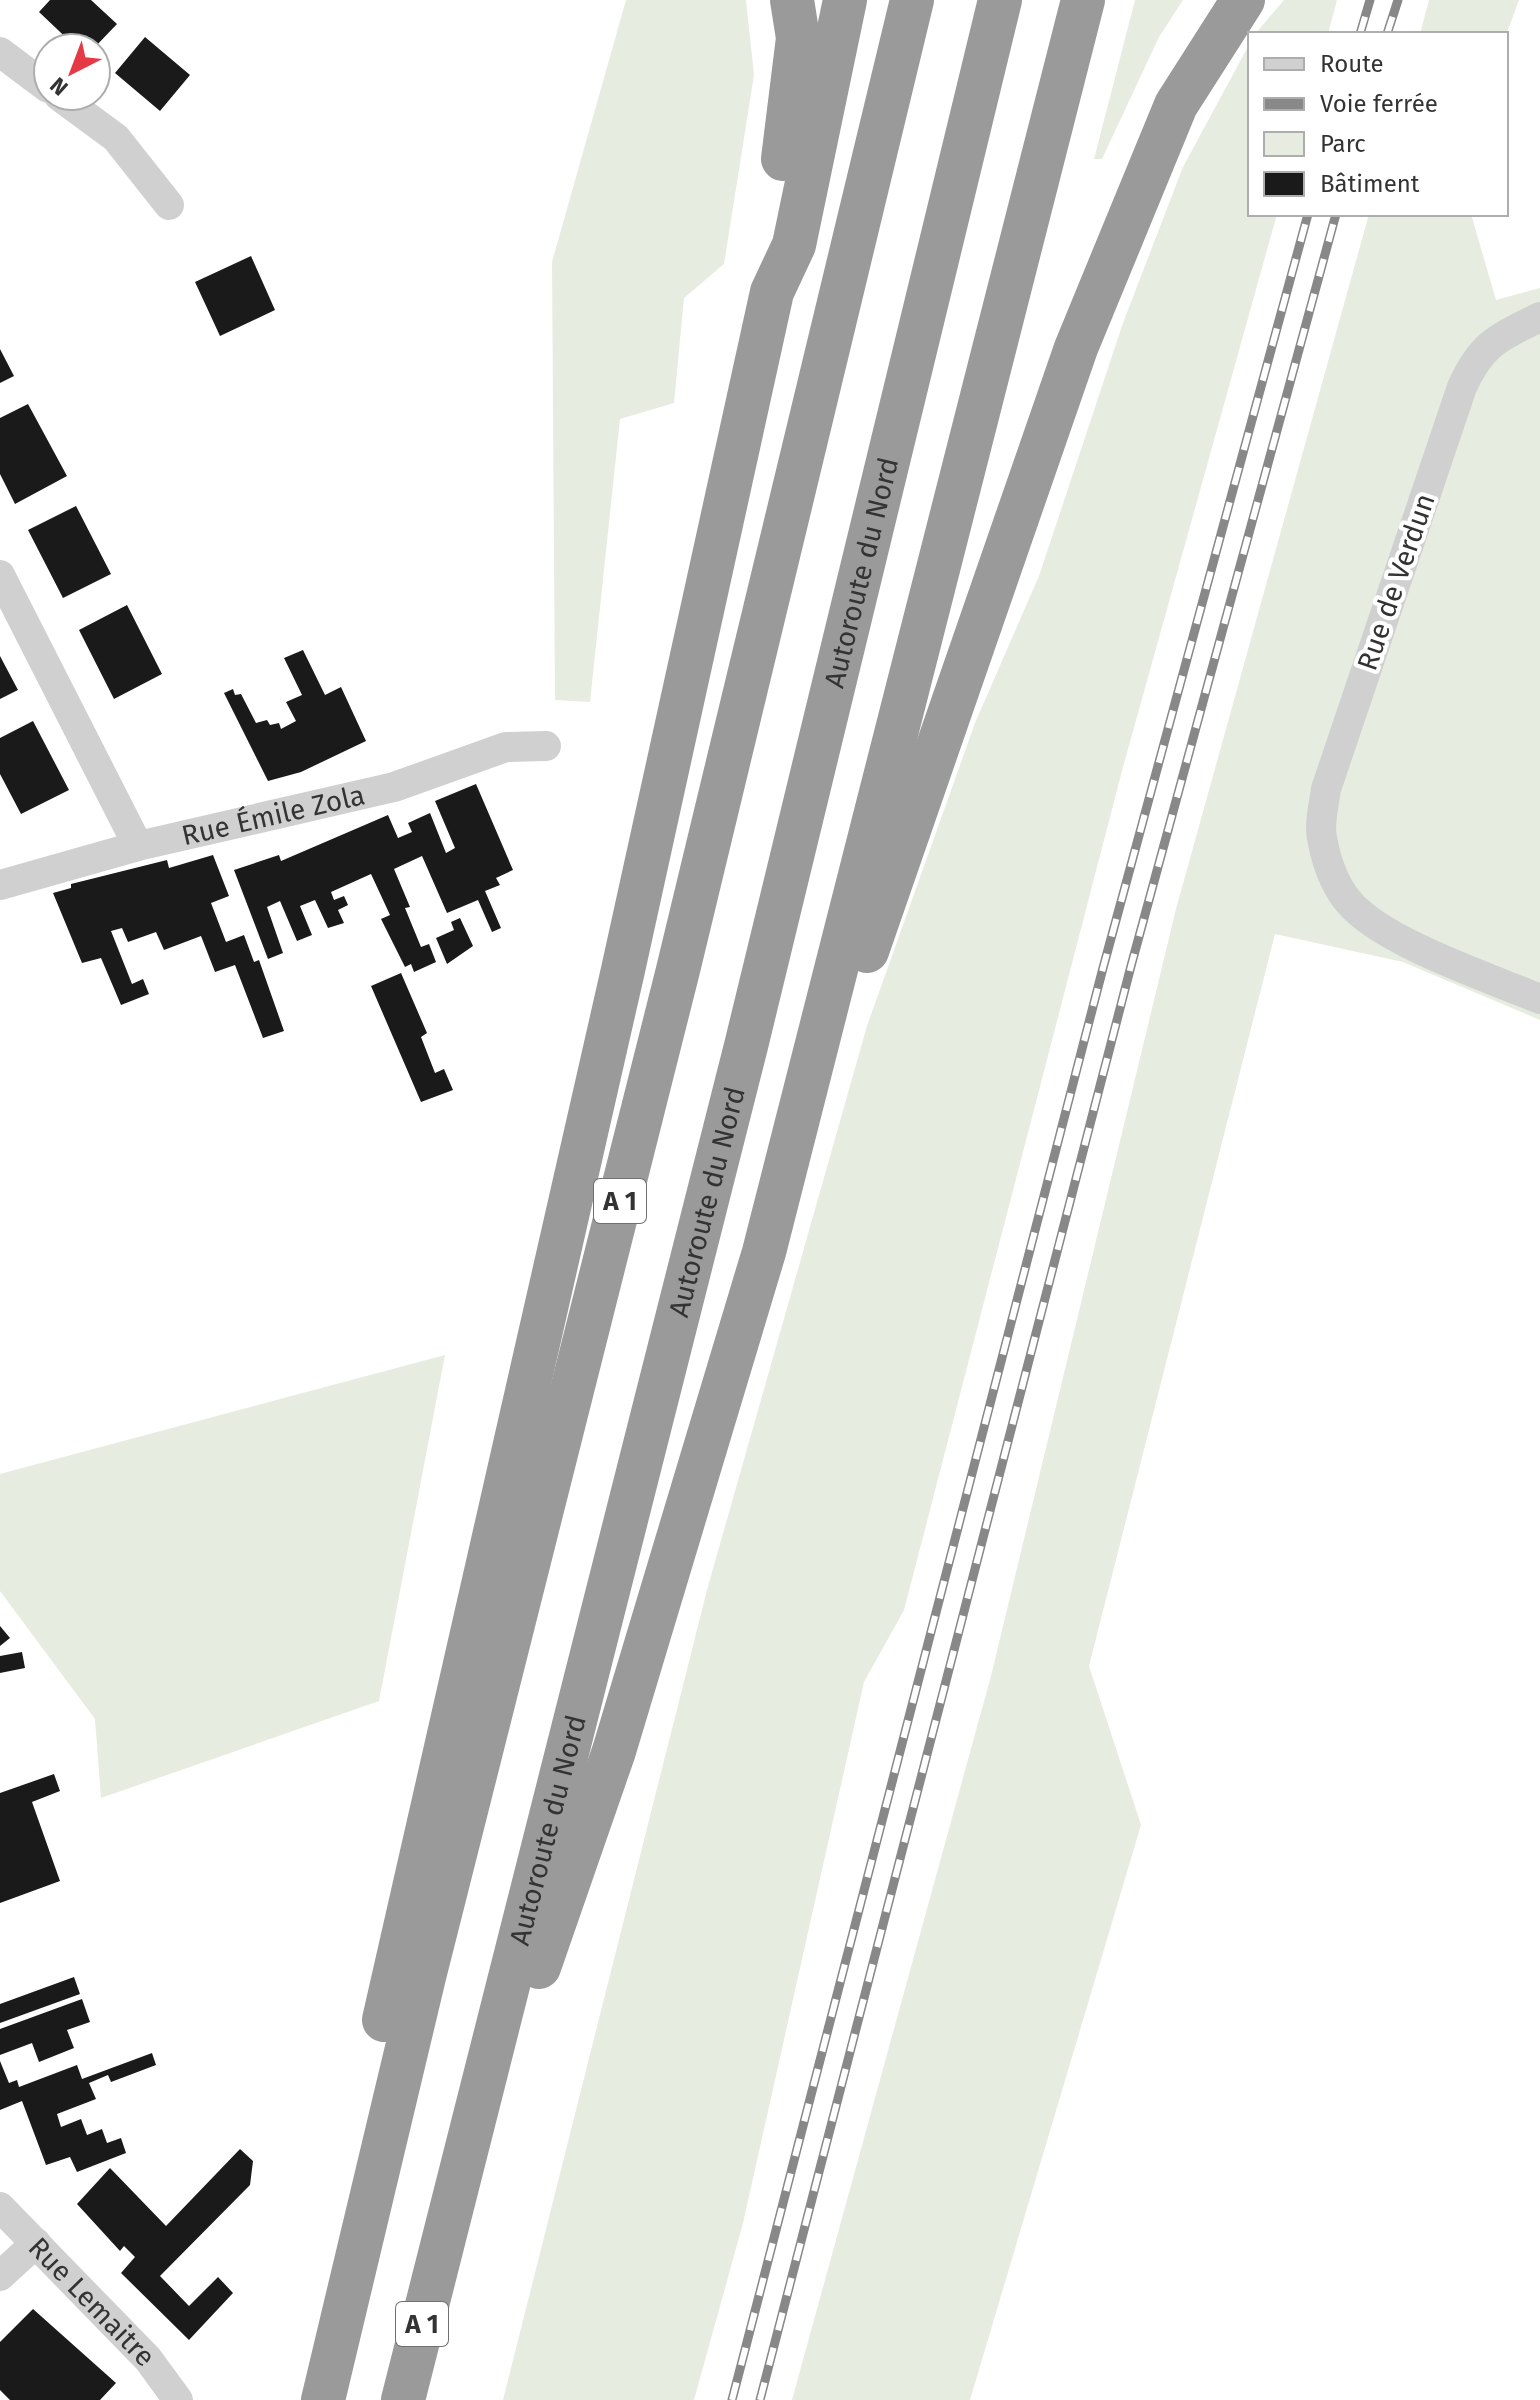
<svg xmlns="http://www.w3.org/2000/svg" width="1540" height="2400" font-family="'Fira Sans',sans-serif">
	<rect width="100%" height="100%" fill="#fff"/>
	<!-- green -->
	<path fill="#e6ecdf" d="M626,0H746L754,75L724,264L684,298L674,403L620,419L590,702L555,700L552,262Z
		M1135,0H1183L1159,37L1102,159H1094Z
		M1284,0H1337L1328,34H1255Z
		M1429,0H1519L1506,35L1420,34Z
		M1250,43V214H1277L1123,767L904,1610L864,1682L743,2223L694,2400H503L707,1590L867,1026L975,723L1039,576L1123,323L1183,167Z
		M1369,214H1471L1496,300L1540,288V1020L1403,962L1275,934L1089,1666L1141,1825L970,2400H792L991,1676L1176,909Z
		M445,1355L379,1701L101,1798L95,1719L0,1591V1474Z"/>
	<!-- building -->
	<path fill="#1a1a1a" d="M50,0H91L117,24L94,48H77L39,12Z
		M145,37L190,75L160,111L115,73Z
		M251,256L275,310L220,336L195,282Z
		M0,349L14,376L0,383Z
		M28,404L67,476L15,504L0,474V418Z
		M76,506L111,574L63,598L28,530Z
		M127,605L162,674L114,699L79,630Z
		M303,650L325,695L341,687L366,741L301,772L268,781L224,693L233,689L235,695L241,694L256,723L267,720L270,725L279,723L281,729L296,721L286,702L302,695L284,658Z
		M0,656L18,690L0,699Z
		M33,721L69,790L21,814L0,774V738Z
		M476,784L513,870L496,878L500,885L485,891L501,928L492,932L478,900L447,913L422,856L394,869L410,907L405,908L421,947L429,944L436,962L414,972L411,964L405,967L381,919L390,915L371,874L331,892L334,900L344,896L348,905L338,910L344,923L328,928L315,900L300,906L312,935L297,941L280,901L267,907L283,953L268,959L234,870L279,855L281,861L388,815L398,838L412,832L408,823L430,813L446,853L455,848L435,801Z
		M213,855L229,896L211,903L226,942L244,935L254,962L259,960L284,1031L263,1038L235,965L215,972L201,936L164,950L156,932L128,942L122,928L111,931L132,984L143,979L149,994L121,1005L101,958L82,963L53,893L71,888V884L167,860L169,868Z
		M460,918L473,946L447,964L436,938L454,930L451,922Z
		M401,973L427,1033L421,1037L435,1073L444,1069L453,1090L421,1102L371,986Z
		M0,1626L10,1638L0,1646Z
		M22,1652L25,1668L0,1673V1656Z
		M54,1774L60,1791L32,1802L60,1881L0,1903V1793Z
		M74,1977L80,1994L0,2023V2004Z
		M82,1999L90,2022L67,2030L74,2048L39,2062L32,2043L0,2055V2029Z
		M152,2053L156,2065L111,2082L108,2075L89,2083L96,2099L57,2114L61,2127L81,2119L87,2135L102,2129L107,2143L121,2138L126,2153L77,2172L70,2157L46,2165L22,2101L0,2110V2061L9,2083L17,2080L19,2087L77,2065L82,2079Z
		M240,2149L253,2161L250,2185L160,2276L189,2306L218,2277L233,2293L189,2340L121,2273L135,2257L124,2246L120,2251L77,2204L110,2168L166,2226Z
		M33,2309L116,2383L100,2400H10L0,2390V2342Z"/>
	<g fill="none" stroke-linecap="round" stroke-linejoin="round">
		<!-- street -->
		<g stroke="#d0d0d0" stroke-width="30">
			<path d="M0,52L48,88"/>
			<path d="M59,96L116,138L169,205"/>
			<path d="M1540,317C1498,338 1482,343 1462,387L1326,789C1324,804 1319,824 1322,838C1326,860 1334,884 1348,901C1381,942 1490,978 1540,999"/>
			<path d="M0,575L138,846"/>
			<path id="s1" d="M0,885L138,846L394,787L506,747L546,746"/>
			<path id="s2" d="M0,2207L148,2359L178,2400"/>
			<path d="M0,2276L36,2243"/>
		</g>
		<!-- highway -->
		<g stroke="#9a9a9a" stroke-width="44">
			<path d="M783,159L798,38L792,0"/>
			<path d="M867,951L1076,348L1176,105L1243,0"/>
			<path d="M539,1967L614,1751L764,1252L1083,0"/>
			<path d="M384,2020L623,970L772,292L794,245L845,0"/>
			<path d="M323,2400L424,1977L678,970L912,0"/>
			<path id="s3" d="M403,2400L746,1046L1000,0"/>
		</g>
		<defs>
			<path id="rail" d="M1360,34L1370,0
				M1387,34L1398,0
				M732,2400L1103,968L1308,214
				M760,2400L1131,966L1336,214"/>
		</defs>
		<!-- rail casing -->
		<use href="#rail" stroke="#888" stroke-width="9"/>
		<!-- rail -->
		<use href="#rail" stroke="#fff" stroke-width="6" stroke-dasharray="18" stroke-linecap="butt"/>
	</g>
	<g text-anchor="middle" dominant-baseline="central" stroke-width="8" stroke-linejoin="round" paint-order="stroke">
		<!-- shield labels -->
		<g fill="#fff" stroke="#707070" stroke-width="2">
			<rect x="594" y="1179" width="52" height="44" rx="6"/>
			<rect x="396" y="2302" width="52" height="44" rx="6"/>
		</g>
		<g font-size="26" font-weight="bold" fill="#333">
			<text x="620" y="1201">A 1</text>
			<text x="422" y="2324">A 1</text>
		</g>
		<!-- street labels -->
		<g font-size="28" fill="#333" stroke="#fff">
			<text stroke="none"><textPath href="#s3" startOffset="1884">Autoroute du Nord</textPath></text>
			<text transform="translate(1396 582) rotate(-71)">Rue de Verdun</text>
			<text stroke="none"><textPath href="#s1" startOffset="282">Rue Émile Zola</textPath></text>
			<text stroke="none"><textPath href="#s3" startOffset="1236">Autoroute du Nord</textPath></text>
			<text stroke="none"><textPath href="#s3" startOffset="588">Autoroute du Nord</textPath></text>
			<text stroke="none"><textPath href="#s2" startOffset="132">Rue Lemaitre</textPath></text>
		</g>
	</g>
	<!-- legend -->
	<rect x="1248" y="32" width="260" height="184" fill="#ffffff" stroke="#adadad" stroke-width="2"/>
	<rect x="1264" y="58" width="40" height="12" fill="#d0d0d0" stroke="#adadad" stroke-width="2"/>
	<text x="1320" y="72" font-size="24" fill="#333333">Route</text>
	<rect x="1264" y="98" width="40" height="12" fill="#888888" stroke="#adadad" stroke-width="2"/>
	<text x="1320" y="112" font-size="24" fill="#333333">Voie ferrée</text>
	<rect x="1264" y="132" width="40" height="24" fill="#e6ecdf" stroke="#adadad" stroke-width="2"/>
	<text x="1320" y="152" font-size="24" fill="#333333">Parc</text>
	<rect x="1264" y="172" width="40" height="24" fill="#1a1a1a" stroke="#adadad" stroke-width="2"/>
	<text x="1320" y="192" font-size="24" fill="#333333">Bâtiment</text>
	<!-- north arrow -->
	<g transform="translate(72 72) rotate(222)"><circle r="38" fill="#ffffff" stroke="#adadad" stroke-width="2"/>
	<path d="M0-6L14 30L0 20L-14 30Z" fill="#e63946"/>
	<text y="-12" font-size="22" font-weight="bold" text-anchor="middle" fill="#333333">N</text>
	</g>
</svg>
